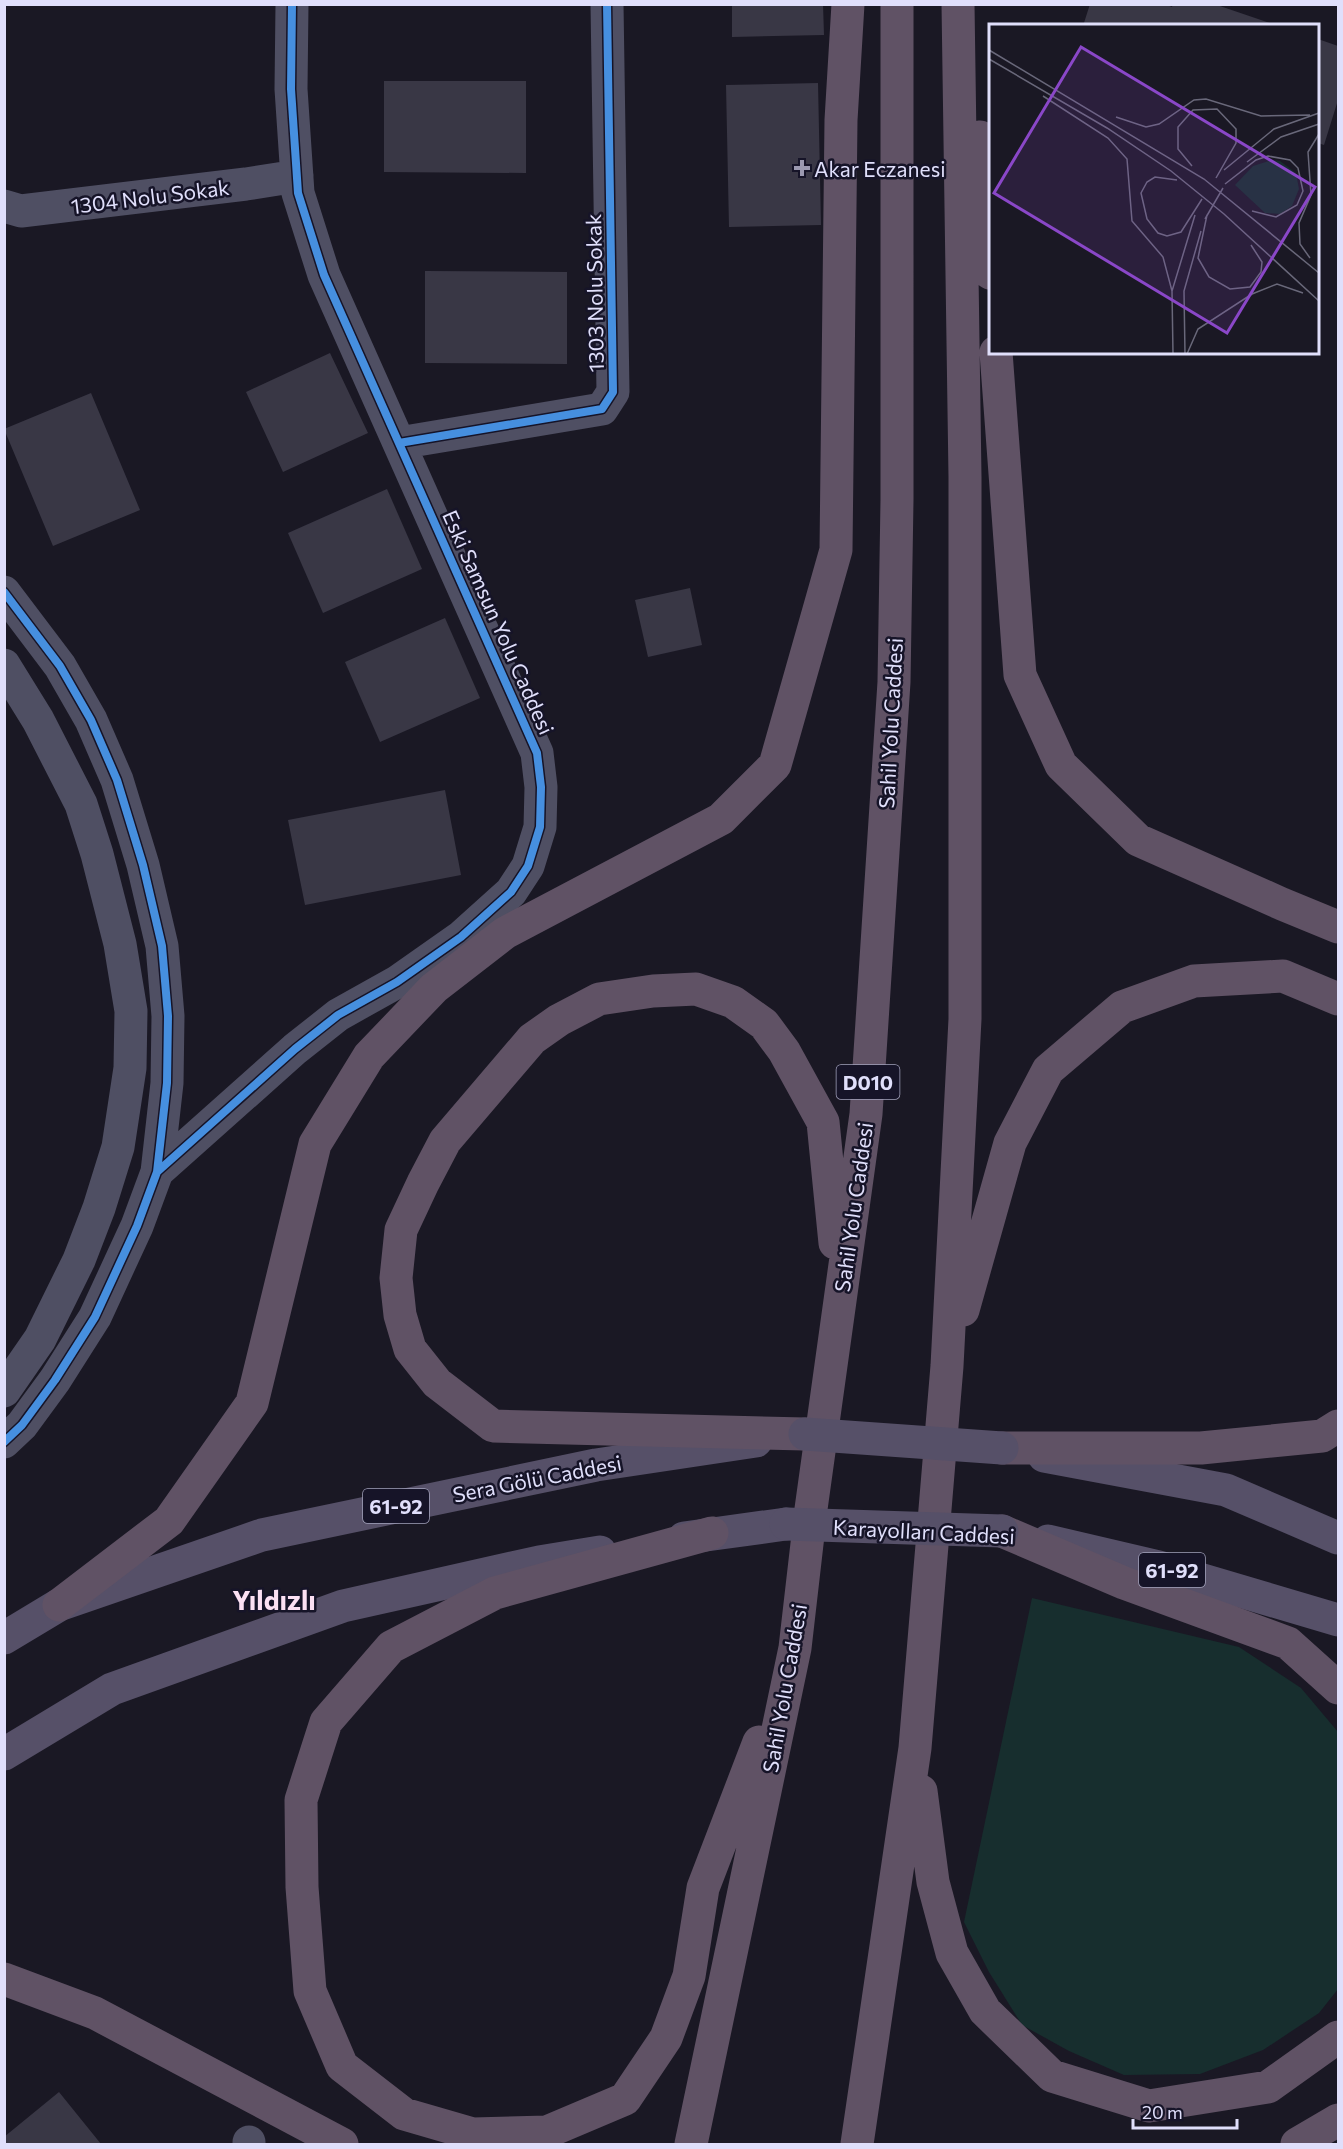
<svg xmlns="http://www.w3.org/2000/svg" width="1343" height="2149" font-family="Commissioner,sans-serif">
	<rect width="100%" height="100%" fill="#1a1824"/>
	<!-- green -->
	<path fill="#172e2e" d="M1032,1598L1239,1647L1301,1688L1338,1732V1989L1319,2013L1263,2050L1200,2074L1124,2075L1069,2051L1022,2025L989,1972L964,1922Z"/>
	<!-- building -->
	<path fill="#393745" d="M732,4H823L824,35L732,37Z
		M1090,4H1164L1172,7L1173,4H1214L1276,25L1083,26Z
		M1318,39L1338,46V100L1324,145L1318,143Z
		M384,81H526V173L384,172Z
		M818,83L821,225L729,227L726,85Z
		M425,271L567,272V364L425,363Z
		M330,353L368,433L283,472L246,392Z
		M91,393L140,510L53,546L4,429Z
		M387,489L422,569L323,613L288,533Z
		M690,588L702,645L648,657L635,600Z
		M445,618L480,698L380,742L345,662Z
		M445,790L461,875L305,905L288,820Z
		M59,2092L101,2144H4V2137Z"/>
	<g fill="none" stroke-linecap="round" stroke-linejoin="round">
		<!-- minor -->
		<path stroke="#4f4f63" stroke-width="33" d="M4,206L21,211L246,184L297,176
			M399,443L602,409L613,392L607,4
			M4,592L60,666L91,720L117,780L143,865L162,946L168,1016L167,1083L157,1172L137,1226L95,1317L55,1380L22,1425L4,1442
			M4,665L38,720L81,804L97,854L120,944L131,1011L130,1068L118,1147L99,1208L79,1260L40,1339L4,1391
			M157,1172L295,1049L338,1015L397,982L461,937L511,892L528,866L540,827L541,787L537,753L324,275L298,193L291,89L292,4
			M249,2142V2144"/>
		<!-- major -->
		<path stroke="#565068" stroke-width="33" d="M1044,1456L1226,1490L1338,1538
			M684,1538L786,1524
			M1048,1541L1159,1567L1338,1620
			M4,1638L59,1605L262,1535L596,1465L756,1441
			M4,1754L112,1689L343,1606L539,1562L600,1552"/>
		<!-- highway -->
		<path stroke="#605265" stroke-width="33" d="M980,137L990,273
			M996,352L1020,675L1061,765L1138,840L1282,904L1338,927
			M963,1310L1010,1143L1048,1070L1122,1007L1194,981L1283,976L1338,999
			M805,1434L493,1426L437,1383L410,1349L400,1315L396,1278L401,1230L423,1183L445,1141L532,1039L559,1020L599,999L653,991L696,989L733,1002L764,1024L784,1051L823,1122L835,1243
			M1002,1448H1201L1322,1436L1338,1426
			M1002,1531L1124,1583L1288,1643L1338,1688
			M712,1533L495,1593L391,1647L326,1722L301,1800L302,1887L310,1991L342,2066L404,2114L473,2134L547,2132L625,2099L666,2038L689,1976L703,1888L759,1742
			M59,1605L169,1521L252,1403L315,1144L369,1056L434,988L505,933L721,819L775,765L836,550L841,120L848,4
			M921,1791L933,1882L952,1953L985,2011L1052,2076L1149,2106L1268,2087L1338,2037
			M4,1979L95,2013L342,2144
			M691,2144L795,1648L811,1509L866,1114L894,682L897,500V4
			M857,2144L915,1748L947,1366L965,1019V477L958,4
			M1297,2144L1338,2120"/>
		<!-- major-bridge -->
		<path stroke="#565068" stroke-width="33" d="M805,1434L1002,1448
			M786,1524L1002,1531"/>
		<defs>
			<path id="cycleway" d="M399,443L602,409L613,392L607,4
				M4,592L60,666L91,720L117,780L143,865L162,946L168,1016L167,1083L157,1172L137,1226L95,1317L55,1380L22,1425L4,1442
				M157,1172L295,1049L338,1015L397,982L461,937L511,892L528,866L540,827L541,787L537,753L324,275L298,193L291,89L292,4"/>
		</defs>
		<!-- cycleway casing -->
		<use href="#cycleway" stroke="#161428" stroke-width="11"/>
		<!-- cycleway -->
		<use href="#cycleway" stroke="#468fdf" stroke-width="8"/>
	</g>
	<!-- markers -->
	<path fill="#9b99b0" stroke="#161428" stroke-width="2" d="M799 159h6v6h6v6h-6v6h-6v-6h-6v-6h6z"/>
	<g text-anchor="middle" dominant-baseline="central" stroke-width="5" stroke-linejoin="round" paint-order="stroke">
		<!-- shield labels -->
		<g fill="#161428" stroke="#a3a2bc" stroke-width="1.5">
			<rect x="836.5" y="1065" width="63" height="34" rx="4.5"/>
			<rect x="363" y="1489" width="66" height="34" rx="4.5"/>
			<rect x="1139" y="1553" width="66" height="34" rx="4.5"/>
		</g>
		<g font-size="20" font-weight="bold" fill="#e0dffb">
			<text x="868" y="1082">D010</text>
			<text x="396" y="1506">61-92</text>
			<text x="1172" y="1570">61-92</text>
		</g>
		<!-- poi labels -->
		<g font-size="21" fill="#e0dffb" stroke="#161428" text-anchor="start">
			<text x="814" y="168">Akar Eczanesi</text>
		</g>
		<!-- street labels -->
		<g font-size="21" fill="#e0dffb" stroke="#161428">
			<text transform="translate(150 196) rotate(-7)">1304 Nolu Sokak</text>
			<text transform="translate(594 293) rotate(-91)">1303 Nolu Sokak</text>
			<text transform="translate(499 622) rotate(66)">Eski Samsun Yolu Caddesi</text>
			<text transform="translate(890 723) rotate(-87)">Sahil Yolu Caddesi</text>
			<text transform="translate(853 1207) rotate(-82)">Sahil Yolu Caddesi</text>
			<text transform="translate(537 1478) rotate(-11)">Sera Gölü Caddesi</text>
			<text transform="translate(924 1531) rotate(3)">Karayolları Caddesi</text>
			<text transform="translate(784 1688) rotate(-80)">Sahil Yolu Caddesi</text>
		</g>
		<!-- district labels -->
		<g font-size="27" font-weight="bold" fill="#fbe0f3" stroke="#161428">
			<text x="274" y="1599">Yıldızlı</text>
		</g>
	</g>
	<!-- overview -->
	<g transform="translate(989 24)">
		<rect width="330" height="330" fill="#1a1824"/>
		<path d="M283,136L291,137L307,149L310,165L303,182L291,190L276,189L246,161L264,142Z" fill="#172e2e"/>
		<path fill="none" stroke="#69687a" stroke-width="1.5" d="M0,26L215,155L330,249M0,35L118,104L182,147L235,190L330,277M54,72L119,114L138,135L143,197L174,233L183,267M127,93L157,103L170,100L205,76L217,75L272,92L321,91M258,138L292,113L330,100M203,142L189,125V103L204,86L228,85L247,105V119L227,154M235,146L285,105L330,89M188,156L166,153L158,158L152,169L158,195L169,209L178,212L192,208L213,175M236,160L267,136L279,132L301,136L309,144L314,167L308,181L287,193L263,187M218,191L209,234L220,253L241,265L261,263L272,248L273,238L262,221M216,195L234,164M321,234L311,220L310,199L322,171L319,128L330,110M184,330L183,267L206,191M196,330L195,267L212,207M198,330L209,305L263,270L288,260L314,269"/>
		<path fill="#8a47c8" fill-opacity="0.15" stroke="#8a47c8" stroke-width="3" d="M92,23L326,163L238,309L5,169Z"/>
		<rect width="330" height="330" fill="none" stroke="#e0dffb" stroke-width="3"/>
	</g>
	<!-- border -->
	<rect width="1343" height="2149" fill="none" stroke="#e0dffb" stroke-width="12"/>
	<!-- scale -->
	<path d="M1133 2119v9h104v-9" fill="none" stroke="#e0dffb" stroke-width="3"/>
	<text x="1142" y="2119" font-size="18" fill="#e0dffb" stroke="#161428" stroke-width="4.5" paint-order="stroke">20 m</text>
</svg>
